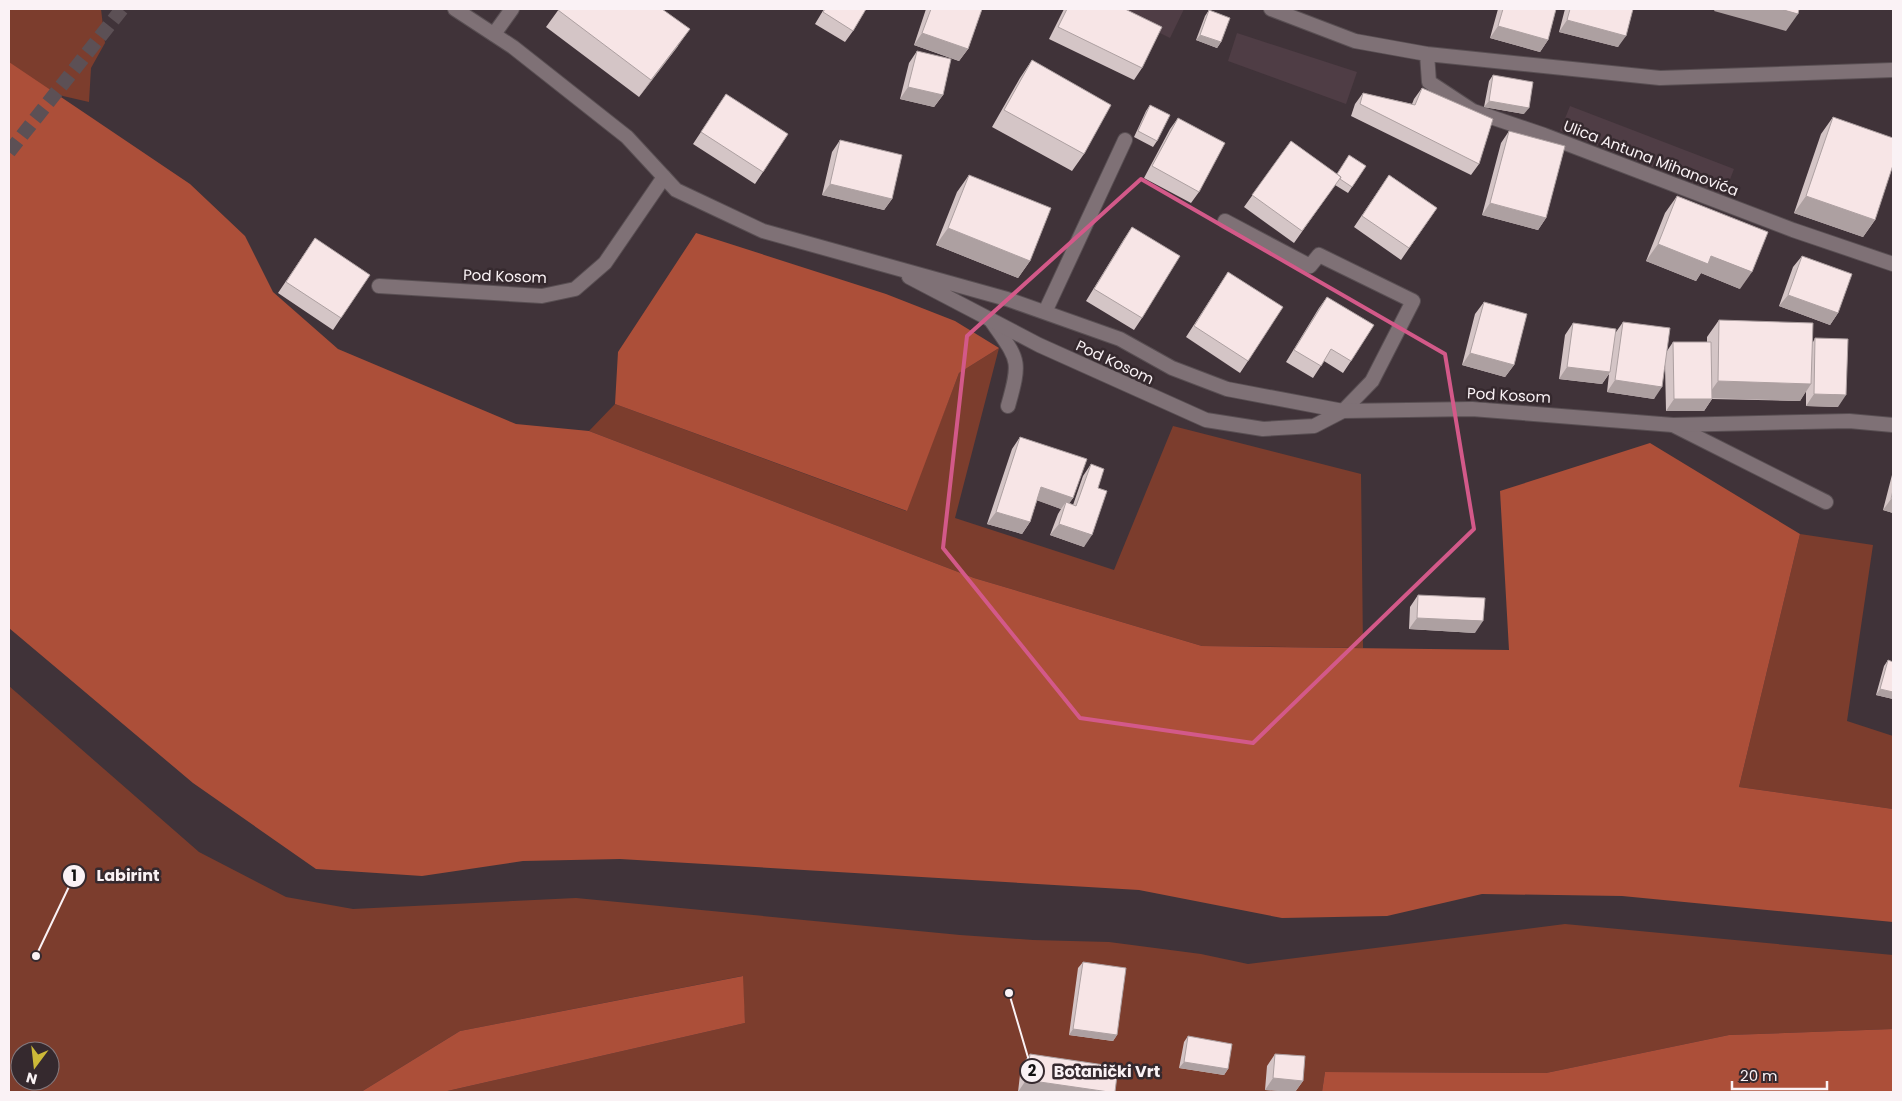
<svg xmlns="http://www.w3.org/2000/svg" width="1902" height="1101" font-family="Poppins,sans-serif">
	<rect width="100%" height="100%" fill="#403339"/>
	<!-- built -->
	<path fill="#4f3d45" d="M1112,9H1184L1170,38Z
		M1237,33L1357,72L1346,104L1228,61Z
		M1570,106L1734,169L1724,195L1560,131Z"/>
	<!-- green -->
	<path fill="#7c3d2d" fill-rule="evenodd" d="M9,9H101L105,43L91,68L89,102L37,90L9,72Z
		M999,348L955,518L1114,570L1173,426L1361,474L1363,648L1202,646L974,578L589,431L615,404L906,511L959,373Z
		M1800,534L1873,545L1847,721L1893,736V809L1739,787Z
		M9,686L199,852L286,897L353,909L576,898L960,935L1033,940L1109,942L1201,954L1248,964L1565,924L1893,955V1029L1729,1035L1546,1073L1325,1072L1322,1092H443L745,1023L742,976L460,1031L361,1092H9ZM20,1051H50V1081H20Z"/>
	<!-- forest -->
	<path fill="#ac4f39" d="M9,62L190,184L245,236L273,292L338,349L516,424L589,431L974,578L1202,646L1509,650L1500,491L1650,443L1800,534L1739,787L1893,809V922L1622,896L1482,894L1387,916L1282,918L1139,890L620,859L523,861L422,876L316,869L193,783L9,628Z
		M696,233L886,294L955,321L999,348L959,373L907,511L615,404L618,352Z
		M743,976L745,1023L443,1092H361L460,1031Z
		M1893,1029V1092H1322L1325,1072L1546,1073L1729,1035Z"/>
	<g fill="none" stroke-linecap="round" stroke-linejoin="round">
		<!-- secondary-tunnel -->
		<path stroke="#5c5055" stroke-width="14" stroke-dasharray="14 7" stroke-linecap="butt" d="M9,152L122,9"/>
		<defs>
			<path id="service" d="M494,34L512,9
				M1225,221L1310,266L1319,255L1413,301L1372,381L1343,411
				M379,286L542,296L575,289L605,263L664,177
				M990,319C1018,360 1022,357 1008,406
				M1673,425L1826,502"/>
			<path id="minor" d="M455,9L513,47L627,137L676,190L763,231L1007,299L1120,339L1172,368L1227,389L1343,411L1472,409L1673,425L1849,421L1893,425
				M1271,9L1355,41L1427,54L1660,78L1893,70
				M1427,54L1429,82L1473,111L1544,135L1793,230L1893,264
				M909,277L1039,345L1206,420L1263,429L1314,426L1343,411
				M1045,312L1125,140"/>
		</defs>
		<!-- service casing -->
		<use href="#service" stroke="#594f53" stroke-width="16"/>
		<!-- minor casing -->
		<use href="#minor" stroke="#594f53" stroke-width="16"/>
		<!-- service -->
		<use href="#service" stroke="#7f7176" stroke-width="14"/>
		<!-- minor -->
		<use href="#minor" stroke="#7f7176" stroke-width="14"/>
	</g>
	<!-- wall -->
	<path fill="#d4c5c6" d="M559,9L678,46L639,97L546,27Z
		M824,9H866L853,31L845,42L815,24Z
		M926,9H982L968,49L959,61L914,45Z
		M1064,9H1125L1142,68L1134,80L1049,39Z
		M1498,9H1556L1548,40L1540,52L1490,38Z
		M1565,9H1633L1618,47L1559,32Z
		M1209,10L1221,42L1217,48L1196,40L1205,16Z
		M917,51L943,95L934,107L900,99L909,63Z
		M1032,60L1084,154L1072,171L992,127L1020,78Z
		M1493,75L1524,114L1484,107L1489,81Z
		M1422,88L1479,164L1471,175L1351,116L1355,104L1363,93L1412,104L1414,99Z
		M726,94L763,172L755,184L693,144Z
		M1150,105L1157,141L1153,147L1134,137L1146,111Z
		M1833,117L1875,220L1863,237L1794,213L1821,134Z
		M1178,118L1199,192L1191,203L1144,178L1170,129Z
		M1509,131L1546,218L1538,230L1482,215L1501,143Z
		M840,140L892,199L884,210L822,195L832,152Z
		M1291,141L1336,174L1366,166L1348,193L1335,185L1294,243L1244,207Z
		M969,175L1030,261L1018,278L936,245L957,192Z
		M1389,175L1437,208L1401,260L1354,227Z
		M1677,196L1740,289L1701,273L1696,281L1646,261L1665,213Z
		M1132,227L1142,318L1134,330L1086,301L1124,239Z
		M315,238L341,318L333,330L278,293Z
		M1802,256L1838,313L1830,325L1779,306L1793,267Z
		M1228,272L1248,361L1240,373L1186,337Z
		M1327,297L1351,361L1343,373L1324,361L1313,378L1286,362L1319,308Z
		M1484,302L1514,365L1505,377L1462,365L1475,314Z
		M1719,320L1813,342L1815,338L1838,407L1806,406V391L1800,401L1712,399L1704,411H1666L1665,364L1654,399L1607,392L1609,374L1602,384L1559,379L1565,335L1573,323L1616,332L1623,322L1667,351L1673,342H1707V337Z
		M1020,437L1073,498L1069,503L1073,505L1083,476L1091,464L1098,488L1084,547L1050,535L1058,514L1061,509L1037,500L1030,522L1022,534L987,524L1012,449Z
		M1893,471V513L1883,510Z
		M1418,595L1475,633L1409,629L1410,607Z
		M1888,660L1893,662V699L1876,695L1884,666Z
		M1083,962L1117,1035L1113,1041L1069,1035L1078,968Z
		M1188,1036L1228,1069L1224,1075L1179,1068L1184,1042Z
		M1030,1054L1115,1092H1018L1021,1066Z
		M1275,1054L1303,1081L1295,1092L1265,1090L1267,1066Z"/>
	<!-- shaded-wall -->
	<path fill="#ada0a1" d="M1715,9H1780L1798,14L1786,31L1714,11Z
		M1567,20L1626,36L1618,47L1559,32Z
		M1498,26L1548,40L1540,52L1490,38Z
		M690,29L678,46L639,97L651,80Z
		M922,33L968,49L959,61L914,45Z
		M1200,35L1221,42L1217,48L1196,40Z
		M908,87L943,95L934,107L900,99Z
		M1489,101L1529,108L1524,114L1484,107Z
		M830,184L892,199L884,210L822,195Z
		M1806,196L1875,220L1863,237L1794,213Z
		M1490,203L1546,218L1538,230L1482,215Z
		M948,228L1030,261L1018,278L936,245Z
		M1658,244L1711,256L1752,272L1740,289L1701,273L1696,281L1646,261Z
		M1788,295L1838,313L1830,325L1779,306Z
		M1470,353L1514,365L1505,377L1462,365Z
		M1567,367L1610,372L1602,384L1559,379Z
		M1615,380L1662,387L1654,399L1607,392Z
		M1718,381L1811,384L1800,401L1706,398Z
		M1814,394L1846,395L1838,407L1806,406Z
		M1674,399H1712L1704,411H1666Z
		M1041,487L1073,498L1065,510L1066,502L1061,509L1033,499Z
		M1891,499H1893V513L1883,510Z
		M996,512L1030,522L1022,534L987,524Z
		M1059,524L1092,535L1084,547L1050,535Z
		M1417,618L1483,621L1475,633L1409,629Z
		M1880,689L1893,692V699L1876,695Z
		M1073,1029L1117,1035L1113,1041L1069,1035Z
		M1184,1062L1228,1069L1224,1075L1179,1068Z
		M1273,1078L1303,1081L1295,1092L1265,1090Z
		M1026,1080L1109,1092H1018Z"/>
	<!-- building -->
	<path fill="#f7e5e6" stroke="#ada0a1" d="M559,9H662L690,29L651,80L558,10Z
		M825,9H866L853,31L823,12Z
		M931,9H982L968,49L922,33Z
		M1067,9H1125L1162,27L1142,68L1058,27Z
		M1503,9H1556L1548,40L1498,26Z
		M1570,9H1633L1626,36L1567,20Z
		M1780,9H1799L1798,14Z
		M1209,10L1230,18L1221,42L1200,35Z
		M917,51L951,59L943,95L908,87Z
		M1032,60L1111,105L1084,154L1004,110Z
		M1493,75L1533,82L1529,108L1489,101Z
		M1422,88L1493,119L1479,164L1360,104L1363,93L1415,105Z
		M726,94L788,134L763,172L701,132Z
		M1150,105L1170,115L1157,141L1138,131Z
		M1833,117L1893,138V165L1875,220L1806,196Z
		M1178,118L1225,143L1199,192L1152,166Z
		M1509,131L1565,146L1546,218L1490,203Z
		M840,140L902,155L892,199L830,184Z
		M1291,141L1341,177L1302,231L1252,195Z
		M1349,155L1366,166L1352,187L1340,179L1341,177L1337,174Z
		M969,175L1051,208L1030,261L948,228Z
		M1389,175L1437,208L1409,248L1362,216Z
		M1677,196L1768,232L1752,272L1711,256L1708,264L1658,244Z
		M1132,227L1180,256L1142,318L1094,289Z
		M315,238L370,275L341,318L286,282Z
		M1802,256L1852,274L1838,313L1788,295Z
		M1228,272L1283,307L1248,361L1194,326Z
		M1327,297L1374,325L1351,361L1331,349L1321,366L1294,350Z
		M1484,302L1527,314L1514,365L1470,353Z
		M1719,320L1813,323L1811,384L1718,381Z
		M1623,322L1670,328L1662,387L1615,380Z
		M1573,323L1616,329L1610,372L1567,367Z
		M1815,338L1848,339L1846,395L1814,394Z
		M1673,342H1711L1712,399H1674Z
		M1020,437L1087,459L1073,498L1041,487L1030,522L996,512Z
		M1091,464L1104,469L1098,488L1107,491L1092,535L1059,524L1066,502L1076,506Z
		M1893,490V499H1891Z
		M1418,595L1485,598L1483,621L1417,618Z
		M1888,660L1893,662V692L1880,689Z
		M1083,962L1126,968L1117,1035L1073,1029Z
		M1188,1036L1232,1044L1228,1069L1184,1062Z
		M1030,1054L1118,1067L1115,1092H1109L1026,1080Z
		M1275,1054L1305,1056L1303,1081L1273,1078Z"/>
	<!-- marked area -->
	<path fill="none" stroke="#d35989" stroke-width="4" stroke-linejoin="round" d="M1141,179L1445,354L1474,529L1253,743L1080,718L943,548L967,336Z"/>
	<g text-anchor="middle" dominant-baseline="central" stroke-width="5" stroke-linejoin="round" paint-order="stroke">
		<!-- street labels -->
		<g font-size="15" fill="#faf2f5" stroke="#35292e">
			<text transform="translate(1651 158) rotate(21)">Ulica Antuna Mihanovića</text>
			<text transform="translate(505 276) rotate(2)">Pod Kosom</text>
			<text transform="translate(1115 362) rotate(25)">Pod Kosom</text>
			<text transform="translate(1509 395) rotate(3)">Pod Kosom</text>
		</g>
	</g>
	<!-- callouts -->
	<path fill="none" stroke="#faf2f5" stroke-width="2" d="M36 956L74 876M1009 993L1032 1071"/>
	<g fill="#faf2f5" stroke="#35292e" stroke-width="2">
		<circle cx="36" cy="956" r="5"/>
		<circle cx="1009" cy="993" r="5"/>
		<circle cx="74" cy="876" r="12"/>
		<circle cx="1032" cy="1071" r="12"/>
	</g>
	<g font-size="15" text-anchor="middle" font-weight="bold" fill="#111">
		<text x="74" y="881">1</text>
		<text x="1032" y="1076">2</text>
	</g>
	<g font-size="16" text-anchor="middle" font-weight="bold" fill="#faf2f5" stroke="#35292e" stroke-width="5" stroke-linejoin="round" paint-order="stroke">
		<text x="128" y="881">Labirint</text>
		<text x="1107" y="1077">Botanički Vrt</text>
	</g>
	<!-- border -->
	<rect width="1902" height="1101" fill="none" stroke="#faf2f5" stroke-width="20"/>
	<!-- north arrow -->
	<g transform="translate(35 1066) rotate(195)"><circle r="24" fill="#35292e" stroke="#84797e"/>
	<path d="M0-4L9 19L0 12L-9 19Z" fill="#cdb938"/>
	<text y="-8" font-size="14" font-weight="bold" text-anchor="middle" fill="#faf2f5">N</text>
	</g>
	<!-- scale -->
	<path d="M1732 1081v8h95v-8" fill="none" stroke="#faf2f5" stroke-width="2.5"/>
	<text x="1740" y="1081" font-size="15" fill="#faf2f5" stroke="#35292e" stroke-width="4" paint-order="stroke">20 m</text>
</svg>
